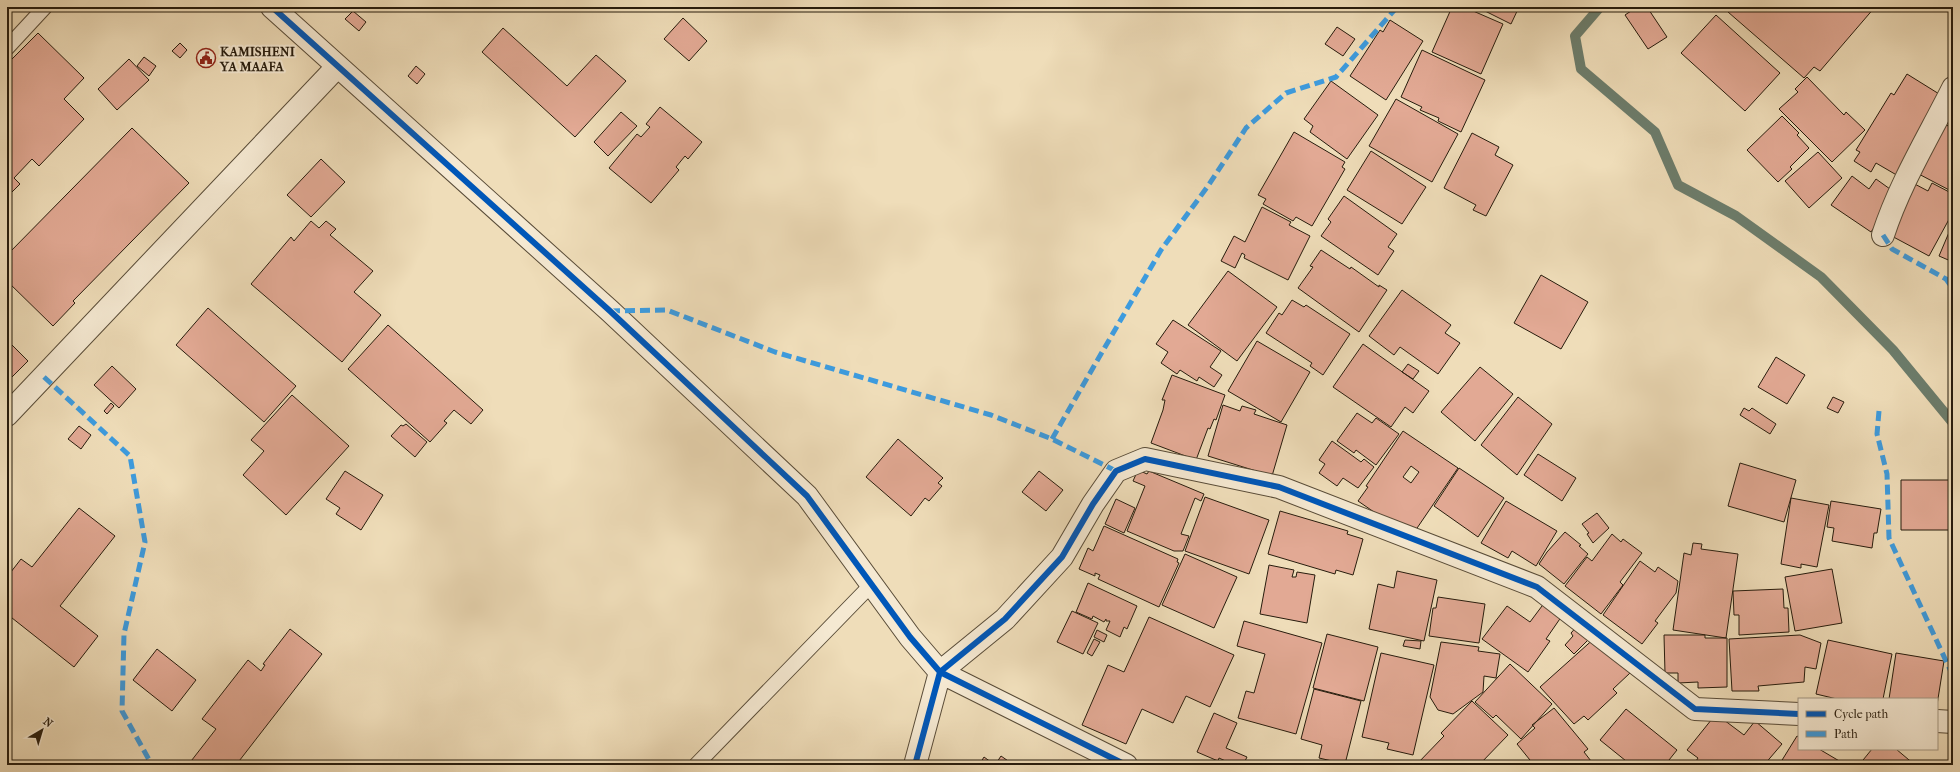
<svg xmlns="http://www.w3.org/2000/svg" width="1960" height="772" font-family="'IM FELL French Canon',serif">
	<rect width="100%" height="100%" fill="#efddb9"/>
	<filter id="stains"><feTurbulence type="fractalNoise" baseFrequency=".005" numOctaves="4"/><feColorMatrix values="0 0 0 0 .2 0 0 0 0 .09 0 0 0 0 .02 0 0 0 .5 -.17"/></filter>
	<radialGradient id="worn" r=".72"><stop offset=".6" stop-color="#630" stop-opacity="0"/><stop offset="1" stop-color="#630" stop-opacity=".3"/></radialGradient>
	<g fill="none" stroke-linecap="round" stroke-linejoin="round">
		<!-- stream -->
		<path stroke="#6c7d6c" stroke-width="10" d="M1600,7L1575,36L1581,69L1655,132L1678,185L1736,216L1821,277L1893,350L1953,423"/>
	</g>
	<!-- building -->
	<path fill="#e2a994" stroke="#271c0d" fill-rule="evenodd" d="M1452,7H1464L1503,24L1481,74L1432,52Z
		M1477,7H1519L1511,24Z
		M1637,7H1647L1667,37L1648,49L1625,15Z
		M1733,7H1875L1820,71L1814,67L1804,78L1728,12Z
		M353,11L366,22L359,31L345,19Z
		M1716,15L1780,73L1745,111L1681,53Z
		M683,18L707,41L689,61L664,39Z
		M1390,20L1423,41L1386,100L1350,76L1380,30L1383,32Z
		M1337,27L1355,39L1343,56L1325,44Z
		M503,28L567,86L596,55L626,81L575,137L482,52Z
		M38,33L84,78L64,99L84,119L39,166L32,159L14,178L20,184L7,197V64Z
		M180,43L187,50L180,58L172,51Z
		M1422,50L1485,80L1461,132L1438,121L1439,118L1420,110L1422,107L1401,97Z
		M144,57L156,66L149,76L137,66Z
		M129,59L149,80L117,110L98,89Z
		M416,66L425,74L417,84L408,76Z
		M1907,74L1944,97L1900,177L1876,163L1871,172L1854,161L1860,152L1856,150L1891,93L1894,95Z
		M1807,77L1844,115L1846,112L1865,130L1832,162L1779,109L1798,92L1795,89Z
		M1331,81L1378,115L1347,159L1310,132L1313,126L1304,119Z
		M1396,99L1458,134L1432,182L1369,146Z
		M660,107L702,142L688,159L685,156L676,167L679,170L651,203L609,168L637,134L641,137L650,127L646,124Z
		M621,112L637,126L608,156L594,142Z
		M1782,116L1799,133L1797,135L1809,148L1790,167L1792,169L1778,182L1747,150Z
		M1939,121L1952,128L1953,126V192L1913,171Z
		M132,128L189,183L73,301L75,303L53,326L7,281V255Z
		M1294,132L1345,162L1342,167L1345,169L1312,226L1296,217L1293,221L1263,204L1266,199L1258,195Z
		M1472,133L1499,147L1495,155L1513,165L1486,216L1473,210L1476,205L1444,188Z
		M1371,151L1426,187L1402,224L1347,190Z
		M1818,152L1842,178L1809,208L1785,181Z
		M321,159L345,182L311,217L287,195Z
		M1852,176L1869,189L1876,179L1897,194L1871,232L1831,205Z
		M1909,181L1928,191L1932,183L1953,194L1952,204L1953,212L1929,256L1886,233Z
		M1344,196L1397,234L1388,247L1394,251L1378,275L1321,236L1331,222L1328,219Z
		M1262,207L1291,222L1289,225L1310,236L1288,280L1244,258L1245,255L1242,253L1235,268L1221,261L1234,236L1245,242Z
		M311,221L319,228L326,221L336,229L330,235L373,271L354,292L381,315L342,362L251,284L291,237L294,241Z
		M1953,223V262L1939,256Z
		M1321,250L1350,269L1351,267L1379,287V285L1387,290L1359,332L1298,288L1313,267L1310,266Z
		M1228,271L1277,307L1237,361L1188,325Z
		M1541,275L1588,302L1561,349L1514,323Z
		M1402,290L1451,325L1445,333L1460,343L1438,374L1400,347L1394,355L1369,336Z
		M1292,300L1304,307L1306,305L1350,334L1323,375L1310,366L1312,363L1266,333L1279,313L1282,315Z
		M208,308L296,386L264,422L176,345Z
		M1173,320L1221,351L1210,367L1222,375L1214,387L1199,377L1197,381L1180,370L1177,374L1161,363L1168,352L1156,344Z
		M388,325L483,410L471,424L454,410L444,421L447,423L430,442L348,369Z
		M7,340L28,361L7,382Z
		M1257,341L1310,372L1281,422L1228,391Z
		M1363,344L1429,391L1413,413L1405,407L1391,427L1333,387Z
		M1776,357L1805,375L1787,404L1758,387Z
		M1408,364L1419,371L1413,379L1402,372Z
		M112,366L136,389L119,408L94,385Z
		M1480,367L1513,394L1475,441L1441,412Z
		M1172,375L1225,395L1216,420L1214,419L1210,429L1208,428L1196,460L1151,443L1163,410L1165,400H1162Z
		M292,395L349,446L286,515L243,475L264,451L251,440Z
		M1518,397L1552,424L1517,475L1481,445Z
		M1833,397L1844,402L1838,413L1827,408Z
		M111,403L114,406L107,414L104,411Z
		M1223,405L1240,411L1242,406L1256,410L1254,414L1287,425L1272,476L1208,456Z
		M1744,408L1749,411L1752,408L1776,424L1770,434L1740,415Z
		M1357,413L1372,423L1376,418L1399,434L1376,465L1356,450L1354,453L1337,441Z
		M406,424L427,442L415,457L391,436L401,425L403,426Z
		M79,426L91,435L81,449L68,439Z
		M1403,431L1458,468L1413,534L1390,523L1358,501L1368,487L1366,486ZM1411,466L1419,472L1411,483L1403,477Z
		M898,439L943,478L938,483L942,486L929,501L925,498L911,516L866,477Z
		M1332,441L1361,462L1364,459L1374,467L1358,488L1343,478L1337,486L1319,473L1325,464L1319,460Z
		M1538,454L1576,478L1562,501L1524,475Z
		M1740,463L1796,480L1784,522L1728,506Z
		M1459,468L1504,498L1478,537L1434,506Z
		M1138,470L1147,474L1149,471L1204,494L1201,501L1195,498L1181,534L1189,536L1183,551H1174L1127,531L1145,486L1133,481Z
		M345,471L383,495L361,530L336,514L340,508L326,499Z
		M1039,471L1063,490L1046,511L1022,492Z
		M1901,480H1950V530H1901Z
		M1205,497L1269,520L1249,574L1185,551Z
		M1791,498L1829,505L1817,567L1801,564V568L1781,564Z
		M1116,499L1135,508L1124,533L1105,524Z
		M1506,501L1557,531L1536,566L1512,551L1508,558L1481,543Z
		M1831,501L1881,509L1877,533H1874L1872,548L1832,541L1834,528L1827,527Z
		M79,508L115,536L60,606L98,636L74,667L7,614V601L11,595L7,592V577L21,559L32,567Z
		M1280,511L1348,531L1347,534L1363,539L1353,575L1336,570L1335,574L1268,554Z
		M1597,513L1609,528L1593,543L1587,534L1589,533L1582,524Z
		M1104,526L1178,559L1177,562L1179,563L1159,607L1098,579L1100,575L1095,573V576L1079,569L1088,548L1093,551Z
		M1565,532L1581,545L1579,546L1588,554L1564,584L1539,564L1547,552Z
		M1612,534L1621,542L1623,539L1642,553L1620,582L1623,585L1601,614L1565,586L1587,557L1592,561Z
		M1693,543L1702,544L1701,549L1738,554L1726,638L1673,630L1684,553L1691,555Z
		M1185,554L1237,577L1214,628L1162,605Z
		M1640,561L1655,572L1658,567L1678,581L1676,593L1655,621L1658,623L1642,644L1603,615Z
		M1269,565L1294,570L1292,577H1296L1297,572L1315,575L1307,623L1260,614Z
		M1832,569L1842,623L1795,631L1785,577Z
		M1397,571L1437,580L1424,641L1369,629L1378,584L1394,588Z
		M1088,583L1137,606L1127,629L1124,627L1120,637L1106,630L1110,621H1106V619L1104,622L1093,616L1092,619L1076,612Z
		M1783,589L1784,608H1788L1789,632L1739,635V615H1734L1733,591Z
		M1438,597L1485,604L1479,643L1429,636L1433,608H1436Z
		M1548,598L1566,610L1546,639L1550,641L1528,672L1482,639L1507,606L1530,622Z
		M1072,611L1098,623L1083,654L1057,642Z
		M1149,617L1234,655L1210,707L1186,696L1173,723L1142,709L1126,744L1082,725L1108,665L1124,672Z
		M1244,621L1322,643L1296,734L1238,718L1246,691L1254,693L1265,654L1237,646Z
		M1580,623L1593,635L1574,654L1565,645L1573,636L1571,633Z
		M290,629L322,654L236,765H188L216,729L202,719L248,660L261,671L265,665L263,664Z
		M1097,630L1107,635L1104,642L1094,637Z
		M1327,634L1378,647L1364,701L1313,688Z
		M1664,635H1705V638H1727V687L1698,688V682L1678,683V673H1665Z
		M1800,635L1821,643L1816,669L1805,667L1804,682L1758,686L1759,691H1732L1729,639Z
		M1597,636L1630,673L1613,689L1617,693L1588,720L1584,716L1574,724L1540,687Z
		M1094,639L1100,642L1092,656L1087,653Z
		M1405,640L1421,641L1420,649L1403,646Z
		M1828,640L1892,654L1883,699H1837L1816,694Z
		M1441,642L1479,647L1478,651L1500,654L1496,678L1484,676L1483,692L1453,714L1438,710L1430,697Z
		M157,649L196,680L172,711L133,680Z
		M1381,653L1434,665L1413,755L1387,749L1389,743L1362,737Z
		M1896,653L1944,661L1937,705V699H1889Z
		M1510,664L1552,704L1521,739L1496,715L1493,718L1475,702Z
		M1314,689L1361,701L1345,764L1319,758L1322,745L1301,739Z
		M1472,701L1508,735L1479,765H1416L1444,736L1441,733Z
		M1554,708L1588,749L1584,752L1591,761L1587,765H1534L1517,744L1535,728L1532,725Z
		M1626,709L1677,750L1665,765H1631L1600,740Z
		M1214,713L1237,723L1226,748L1247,757L1243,765H1234L1219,758L1218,761L1197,752Z
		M1716,714L1744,735L1755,721L1782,744L1764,765H1700L1696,761L1698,758L1687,750Z
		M1797,736L1799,737V749H1819L1841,762L1840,765H1779Z
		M1872,749H1896L1915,765H1859Z
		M1001,756L1014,765H995Z
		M984,757L995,765H979Z"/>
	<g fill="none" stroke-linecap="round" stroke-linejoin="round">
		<defs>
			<path id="lane" d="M7,48L45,7
				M696,765L872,584"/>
			<path id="street" d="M272,7L610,311L807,496L910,637L940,672L1126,765
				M1883,235C1900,183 1929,136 1953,88
				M7,415L337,67
				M1937,721L1953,722
				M915,765L940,672L1005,619L1062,557L1093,504L1116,471L1145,459L1279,487L1537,587L1695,709L1799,714"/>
		</defs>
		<!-- lane casing -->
		<use href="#lane" stroke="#594c38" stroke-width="16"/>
		<!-- street casing -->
		<use href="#street" stroke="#594c38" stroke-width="24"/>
		<!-- lane -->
		<use href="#lane" stroke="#f5e9d2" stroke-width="14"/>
		<!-- street -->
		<use href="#street" stroke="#f5e9d2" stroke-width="22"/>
		<!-- quiet -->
		<path stroke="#3d9bde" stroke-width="5" stroke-dasharray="10 5" stroke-linecap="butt" d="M1883,235L1892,249L1946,279L1953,289
			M610,311L667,310L775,352L991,415L1052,439L1116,471
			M44,377L130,456L145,542L124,634L122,711L152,765
			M1879,411L1877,434L1887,474L1889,538L1953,676
			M1052,439L1161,250L1208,186L1246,128L1286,93L1336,77L1397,7"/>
		<defs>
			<path id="cycleway" d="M272,7L610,311L807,496L910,637L940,672L1126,765
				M915,765L940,672L1005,619L1062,557L1093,504L1116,471L1145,459L1279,487L1537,587L1695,709L1799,714"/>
		</defs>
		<!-- cycleway casing -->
		<use href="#cycleway" stroke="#f5e9d2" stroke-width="8"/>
		<!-- cycleway -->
		<use href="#cycleway" stroke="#0057b8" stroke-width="6"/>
	</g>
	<!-- icons -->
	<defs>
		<symbol id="civic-ring" viewBox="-11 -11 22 22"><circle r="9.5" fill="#f5e9d2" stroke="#8f2418" stroke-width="1.5"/><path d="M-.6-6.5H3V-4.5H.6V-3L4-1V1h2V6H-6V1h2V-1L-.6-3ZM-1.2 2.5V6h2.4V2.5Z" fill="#8f2418"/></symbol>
	</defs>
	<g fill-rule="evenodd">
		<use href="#civic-ring" x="195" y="47" width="22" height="22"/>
	</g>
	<g text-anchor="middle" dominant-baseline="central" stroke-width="4" stroke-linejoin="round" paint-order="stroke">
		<!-- poi labels -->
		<g font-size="13" font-weight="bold" fill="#271c0d" stroke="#f5e9d2" text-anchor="start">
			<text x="220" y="51">KAMISHENI<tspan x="220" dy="15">YA MAAFA</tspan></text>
		</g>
	</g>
	<!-- margin -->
	<rect width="1960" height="772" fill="none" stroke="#efddb9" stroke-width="24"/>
	<rect x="8" y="8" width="1944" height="756" fill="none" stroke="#271c0d" stroke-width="2"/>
	<rect x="12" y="12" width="1936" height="748" fill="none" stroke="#271c0d"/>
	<!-- legend -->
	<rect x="1798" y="698" width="140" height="52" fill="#f5e9d2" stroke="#a39783"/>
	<rect x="1806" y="711" width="20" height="6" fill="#0057b8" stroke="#a39783"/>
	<text x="1834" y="718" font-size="12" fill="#271c0d">Cycle path</text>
	<rect x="1806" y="731" width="20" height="6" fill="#3d9bde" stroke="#a39783"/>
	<text x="1834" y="738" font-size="12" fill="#271c0d">Path</text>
	<!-- north arrow -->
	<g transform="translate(42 730) rotate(38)" stroke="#f5e9d2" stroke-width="3" paint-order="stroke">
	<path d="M0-3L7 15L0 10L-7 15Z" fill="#271c0d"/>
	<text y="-6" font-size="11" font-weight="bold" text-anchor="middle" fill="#271c0d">N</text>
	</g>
	<rect width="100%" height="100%" filter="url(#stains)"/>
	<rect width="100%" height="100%" fill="url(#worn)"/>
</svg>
